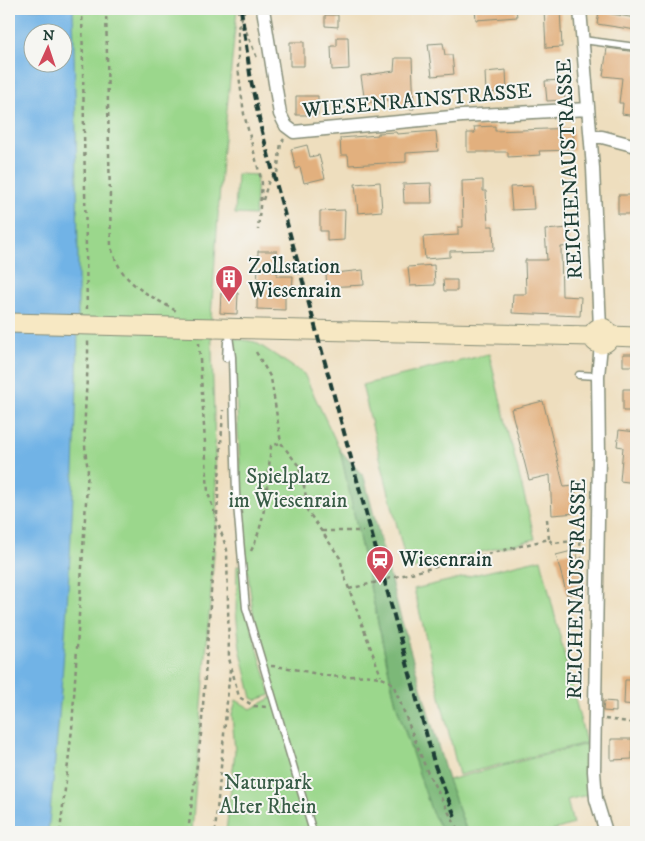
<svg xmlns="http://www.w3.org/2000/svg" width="645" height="841" font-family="'IM FELL DW Pica',serif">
	<rect width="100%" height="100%" fill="#f6f6f2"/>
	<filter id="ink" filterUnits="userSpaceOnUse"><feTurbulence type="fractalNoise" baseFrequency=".02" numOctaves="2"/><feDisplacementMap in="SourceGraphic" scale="10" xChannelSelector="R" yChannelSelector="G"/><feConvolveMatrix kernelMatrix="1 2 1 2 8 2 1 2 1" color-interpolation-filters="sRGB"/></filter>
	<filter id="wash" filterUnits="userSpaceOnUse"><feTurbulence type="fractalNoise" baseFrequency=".0096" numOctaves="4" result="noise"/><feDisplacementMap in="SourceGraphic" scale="20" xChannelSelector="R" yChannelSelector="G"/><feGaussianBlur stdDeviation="1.12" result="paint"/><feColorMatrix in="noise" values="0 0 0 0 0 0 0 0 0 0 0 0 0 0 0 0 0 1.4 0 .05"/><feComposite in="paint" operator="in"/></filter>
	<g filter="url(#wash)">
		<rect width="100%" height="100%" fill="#eedebe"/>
		<!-- green -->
		<path fill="#9bd78c" stroke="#5d8a60" d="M72,9H237L222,159L211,317L217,516L192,832H48Z
			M237,174L257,175L255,215L235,214Z
			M233,338L255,342L304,374L340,450L396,704L432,812L444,832H226L235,751L232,715L236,700L251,709L275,696L253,612L244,544Z
			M489,354L535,539L408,570L362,385Z
			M541,559L586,743L459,775L414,589Z
			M242,565L246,608L271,695L256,700L252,698L240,648L236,611L237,566Z
			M587,744L591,794L567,800L573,824L548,832H467L448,780Z"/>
		<!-- forest -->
		<path fill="#7cb878" stroke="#4e7a56" d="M340,450L364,477L398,608L448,780L467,832H444L432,813L396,704Z"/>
		<!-- water -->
		<path fill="#71b3e6" stroke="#48788d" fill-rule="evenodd" d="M9,9H73C76,133 80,257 77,382C73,532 64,682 48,832H9ZM32,32H62V62H32Z"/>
		<g id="blocks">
			<!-- building -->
			<path fill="#e2b07e" d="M475,9H516L517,17L476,20Z
				M544,9H560L562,47L546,48Z
				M599,12L636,18V30L597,24Z
				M325,15H338V27L325,26Z
				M337,37H348L349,69L332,70L331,46H337Z
				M290,42H304V66H290Z
				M443,43L445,55H452L454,74L432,76L428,44Z
				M607,48L636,52V116L622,114L623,103H619L622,78L603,76Z
				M395,58H412L414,109L394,108V99L365,103L361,76L394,71Z
				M506,70L507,92L486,93L485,72Z
				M563,80L565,100L547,101L545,81Z
				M296,96H318V115H296Z
				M495,126V131L573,128L574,150L539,151L540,155L508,157V152H467V133H475L474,127Z
				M436,131L438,151L406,153V162L349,165L348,155H341L340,138L378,135V133L396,132L397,134Z
				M307,145L310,157L319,155L325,178L304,183L300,167L296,169L291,149Z
				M483,180V191H486L488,226H493L494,250L450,251V257L425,259L423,237L458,235V227H463L462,181Z
				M380,182L382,211L358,213L355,184Z
				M431,183L432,203H404L403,184Z
				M532,186L534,209L512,210L510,187Z
				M618,195H636V214H618Z
				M345,210L344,240L327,241V231H320V211Z
				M569,228L570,246L561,247L562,296L581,297L580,316L512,313L513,294H526L525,260H547L545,230Z
				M258,251H277V276H293L292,294L285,293V310L257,309Z
				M434,265L435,285L410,286L408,267Z
				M363,270L364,285L327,287L326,274Z
				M443,280H457V291H444Z
				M221,293H238L237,314L220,313Z
				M623,354H636V366H623Z
				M623,389H636V411H623Z
				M543,401L564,487L575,486L577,513L552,515L550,475L529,480L511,409Z
				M619,430L636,432V483L620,481L623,447L617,446Z
				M576,550L586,590L567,595L556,555Z
				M625,680H636V705L624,704Z
				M604,701L616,702V712L603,711Z
				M611,739H632V759L611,760Z"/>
		</g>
	</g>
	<g filter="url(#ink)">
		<use href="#blocks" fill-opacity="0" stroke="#868e79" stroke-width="1"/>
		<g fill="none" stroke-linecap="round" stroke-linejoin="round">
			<defs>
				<path id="lane" d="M621,9L636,10
					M583,40L636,47
					M228,329L232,357L236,493L246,608L313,832
					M226,358L227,342
					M579,375L598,376"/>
				<path id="street" d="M263,9L280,114L286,126L294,132L462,116L588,109
					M580,9L593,168L600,328
					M591,137H602L636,146
					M601,345L598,376L599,456L594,771L596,799L606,832"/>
				<path id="secondary" d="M593 336a8 8 0 1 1 16 0a8 8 0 1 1-16 0Z
					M214,328L592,336
					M610,336L636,337"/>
			</defs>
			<!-- lane casing -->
			<use href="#lane" stroke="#868e79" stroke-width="9"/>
			<!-- street casing -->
			<use href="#street" stroke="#868e79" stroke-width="15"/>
			<!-- secondary casing -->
			<use href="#secondary" stroke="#868e79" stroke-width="21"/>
			<!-- path -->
			<path stroke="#868e79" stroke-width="2.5" stroke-dasharray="4 4" stroke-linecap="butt" d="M82,9L87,310
				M106,9L111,247C123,286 144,291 176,311
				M237,9L257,58
				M245,9L238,28V67L244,114L262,183L258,230
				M263,200L269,180L277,174L281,143L284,139
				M199,343L208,493L227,550L229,658L239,697L254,706L267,707
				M256,352L271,378L281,443L298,465L305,490L307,510L340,558L345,578L381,676
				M217,515L223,410
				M547,519L549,539
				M322,531H363
				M580,541L582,563
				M251,551C267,519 267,482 271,446L280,443
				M387,579L549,539L552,543L587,540
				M349,589L377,582
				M271,666C291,667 309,673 329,676C353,679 372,669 393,684L427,771L459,832
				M605,719L636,723
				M60,832L72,729L88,469C80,431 89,381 88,341
				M188,832L201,734L216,520
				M215,832L230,669"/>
			<!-- lane -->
			<use href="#lane" stroke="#fff" stroke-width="6"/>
			<!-- street -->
			<use href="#street" stroke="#fff" stroke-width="12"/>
			<!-- secondary -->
			<use href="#secondary" stroke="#f7e8c3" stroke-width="19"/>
			<!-- rail -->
			<path stroke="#1f3d34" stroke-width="4" stroke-dasharray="8 4" stroke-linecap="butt" d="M241,9L251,81L261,128L435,766L455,816"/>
			<defs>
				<path id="secondary-bridge" d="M9,323L214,328"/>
			</defs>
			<!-- secondary-bridge casing -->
			<use href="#secondary-bridge" stroke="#868e79" stroke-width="21" stroke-linecap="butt"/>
			<!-- secondary-bridge -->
			<use href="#secondary-bridge" stroke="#f7e8c3" stroke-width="19"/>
		</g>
	</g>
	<!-- icons -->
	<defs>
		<symbol id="building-pin" viewBox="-11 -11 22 30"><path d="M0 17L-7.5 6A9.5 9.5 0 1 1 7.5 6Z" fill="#d1495b" stroke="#f6f6f2"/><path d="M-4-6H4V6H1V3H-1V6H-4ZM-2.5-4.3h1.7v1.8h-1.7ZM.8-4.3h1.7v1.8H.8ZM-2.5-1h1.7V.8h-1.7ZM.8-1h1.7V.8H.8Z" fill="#fff"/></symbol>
		<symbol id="station-pin" viewBox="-11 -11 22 30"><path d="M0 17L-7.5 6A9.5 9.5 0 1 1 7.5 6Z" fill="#d1495b" stroke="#f6f6f2"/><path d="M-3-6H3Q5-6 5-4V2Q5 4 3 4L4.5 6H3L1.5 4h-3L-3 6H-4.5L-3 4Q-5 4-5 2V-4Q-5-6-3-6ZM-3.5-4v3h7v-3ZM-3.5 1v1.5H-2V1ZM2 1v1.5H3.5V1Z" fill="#fff"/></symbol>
	</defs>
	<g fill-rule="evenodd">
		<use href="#building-pin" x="213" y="263" width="32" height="43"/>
		<use href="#station-pin" x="364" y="544" width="32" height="43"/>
	</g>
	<g text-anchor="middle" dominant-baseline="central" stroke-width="4" stroke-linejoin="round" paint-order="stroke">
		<!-- street labels -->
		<g font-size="21" fill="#1f3d34" stroke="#f6f6f2">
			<text transform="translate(417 101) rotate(-5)">WIESENRAINSTRASSE</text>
			<text transform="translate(570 169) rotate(-93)">REICHENAUSTRASSE</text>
			<text transform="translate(577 589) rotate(-89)">REICHENAUSTRASSE</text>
		</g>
		<!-- poi labels -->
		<g font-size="21" fill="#1f3d34" stroke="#f6f6f2" text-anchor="start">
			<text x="248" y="267">Zollstation<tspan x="248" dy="24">Wiesenrain</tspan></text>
			<text x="399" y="560">Wiesenrain</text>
		</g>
		<!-- park labels -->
		<g font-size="21" fill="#385c46" stroke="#f6f6f2">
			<text x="288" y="477">Spielplatz<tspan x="288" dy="24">im Wiesenrain</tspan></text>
			<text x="268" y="783">Naturpark<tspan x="268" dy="24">Alter Rhein</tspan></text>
		</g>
	</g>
	<!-- margin -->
	<rect width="645" height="841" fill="none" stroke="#f6f6f2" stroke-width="30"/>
	<!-- north arrow -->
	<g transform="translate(48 48) rotate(3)"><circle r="24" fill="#f6f6f2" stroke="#a0aca6"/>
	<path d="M0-4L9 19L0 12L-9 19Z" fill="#d1495b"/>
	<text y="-8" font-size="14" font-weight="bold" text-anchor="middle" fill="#1f3d34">N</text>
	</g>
</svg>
